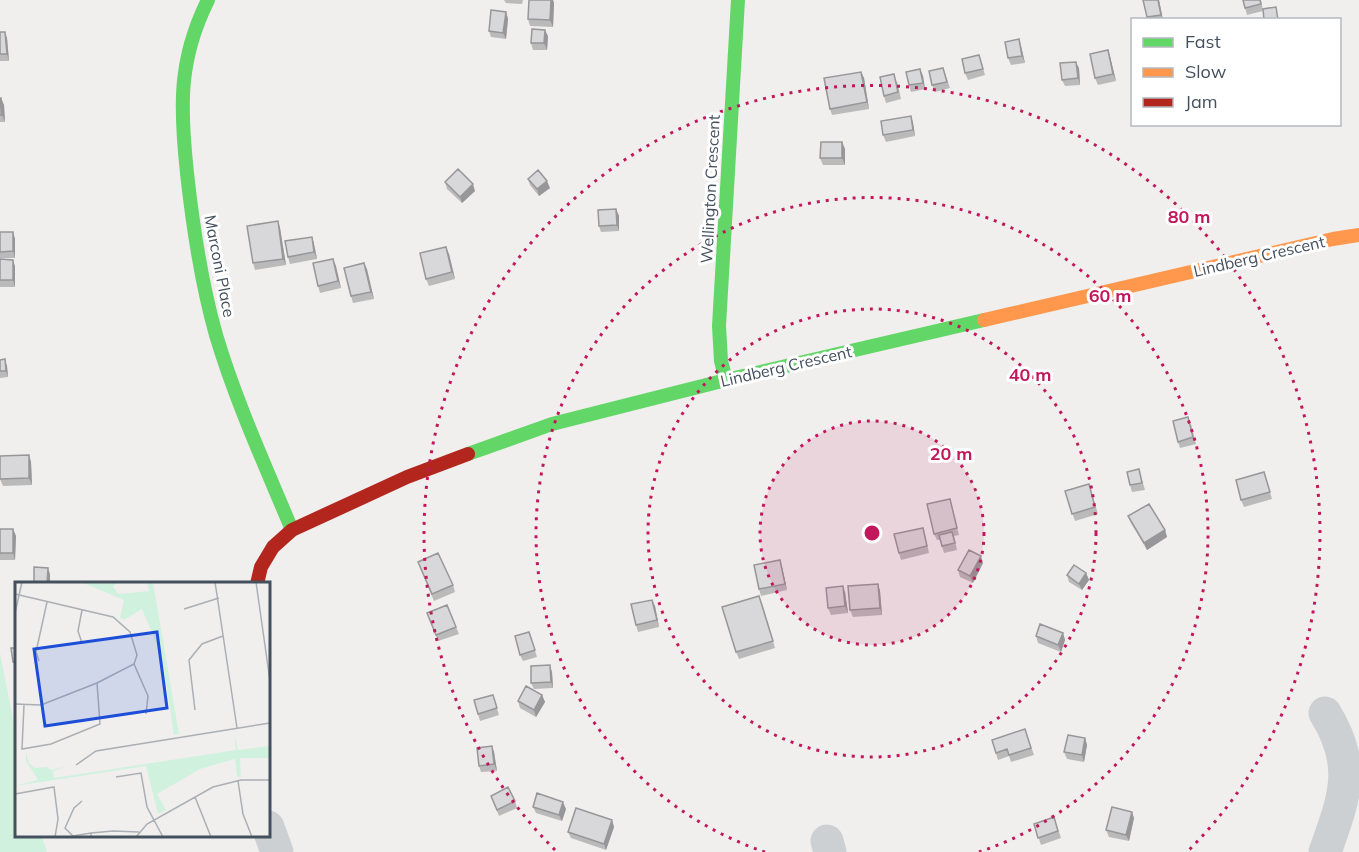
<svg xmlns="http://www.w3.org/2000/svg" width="1359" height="852" font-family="Mulish,sans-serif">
	<rect width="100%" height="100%" fill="#f0efee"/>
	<!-- green -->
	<path fill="#d1f1df" d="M0,653L16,734V836H42L47,852H0Z"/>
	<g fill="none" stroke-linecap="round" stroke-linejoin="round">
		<!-- street -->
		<path stroke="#ccd0d3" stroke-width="33" d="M268,827L277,852
			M827,841L830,852
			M1325,852C1344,798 1358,766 1325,713"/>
		<!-- fast -->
		<path stroke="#63d668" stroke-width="14" d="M208,0C178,60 180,108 187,173C193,228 201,282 216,335C236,402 265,465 292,530
			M726,380L721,361L719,326L738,0
			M468,454L552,424L726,380L984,320"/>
		<!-- slow -->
		<path stroke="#ff974d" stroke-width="14" d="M984,320L1333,239L1359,235"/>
		<!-- jam -->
		<path stroke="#b3261e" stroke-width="14" d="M257,584L261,567L273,547L292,530L407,477L468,454"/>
	</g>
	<!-- wall -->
	<path fill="#bababb" d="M504,0H523L522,4L506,3Z
		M529,0H553L554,3L553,27L530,26L528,19Z
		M1143,0H1159L1163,20H1148Z
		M1243,0H1261L1263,11L1247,15Z
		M506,12L508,19L506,39L491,37L489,31Z
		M0,32L7,38L9,61H0Z
		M548,36L547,50H533L531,43Z
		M1021,46L1025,63L1011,65L1008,58Z
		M1108,50L1116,81L1098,85L1095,78Z
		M979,55L985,75L968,80L965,73Z
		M943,68L950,88L935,92L932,85Z
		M1079,68L1080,85L1065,86L1062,80Z
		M920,69L923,76L925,89L911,92L909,85Z
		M861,72L864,78L869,109L832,115L830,109Z
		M897,81L901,99L886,103L884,96Z
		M0,98H1L4,105L5,122H0Z
		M911,116L913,123L915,136L886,142L883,135Z
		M842,142L845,149V165H823L820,158Z
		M528,179L550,188L539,196L530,185Z
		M445,182L475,191L462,203L447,189Z
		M616,209L619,216V231L601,232L599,226Z
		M278,221L280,228L286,265L255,270L253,263Z
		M0,232H13L15,239V258H0Z
		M312,237L314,244L317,259L290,264L288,257Z
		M449,254L455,279L429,286L426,279Z
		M0,259L15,266V287H0Z
		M333,259L341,288L320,293L318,286Z
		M364,263L374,299L353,303L351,296Z
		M0,360L7,366L8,377L0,378Z
		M1191,424L1196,444L1180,448L1178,442Z
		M29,455L31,462L32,485L3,486L0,479Z
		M1139,469L1145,490L1132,492L1130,485Z
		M1266,479L1272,499L1244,507L1241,500Z
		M1089,484L1098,514L1075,521L1065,491Z
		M950,499L959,535L954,536L957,550L944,553L940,540H937L934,534Z
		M1128,516L1165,530L1167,537L1147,550L1131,523Z
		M0,529H13L16,536L15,560H0Z
		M925,535L929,553L901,560L899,553Z
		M780,560L782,567L787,590L761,596L759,589Z
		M983,563L973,583L960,577L958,570Z
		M420,568L453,585L455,592L434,601Z
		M1086,573L1089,580L1082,590L1069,582L1067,575Z
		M878,584L880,591L882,615L853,617L850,610Z
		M845,592L848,613L831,615L828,608Z
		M652,600L655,606L659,627L638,632L636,625Z
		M762,603L775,648L739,659L736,652Z
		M447,605L459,634L438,641L427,613Z
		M529,632L537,657L523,661L520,655Z
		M1063,633L1065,640L1061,652L1038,643L1036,636Z
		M16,648V669L13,662Z
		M552,672L553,688L534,689L531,683Z
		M542,695L545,702L536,717L520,708L518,701Z
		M495,702L499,715L480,721L478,714Z
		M1025,729L1034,755L1011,762L1009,756L998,760L992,740Z
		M1085,738L1087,745L1084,762L1067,759L1064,752Z
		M492,746L494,752L497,771L481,772L479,766Z
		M491,796L515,801L517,808L499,816Z
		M533,807L566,809L562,821L536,813Z
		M1054,817L1061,838L1041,845L1034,824Z
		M1134,818L1129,841L1109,837L1106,830Z
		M612,820L614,827L606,850L571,838L568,832Z"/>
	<!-- shaded-wall -->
	<path fill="#979799" d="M551,0H553L554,3L553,27L550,20Z
		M1158,0H1159L1163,20L1161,15Z
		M506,12L508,19L506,39L503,33Z
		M545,30L548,36L547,50L544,43Z
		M5,32L7,38L9,61L7,54Z
		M1019,39L1021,46L1025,63L1022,56Z
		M1108,50L1110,56L1116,81L1113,74Z
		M1076,62L1079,68L1080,85L1078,78Z
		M920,69L923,76L925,89L923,83Z
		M861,72L864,78L869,109L867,102Z
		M1,98L4,105L5,122L2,115Z
		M911,116L913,123L915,136L913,130Z
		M842,142L845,149V165L842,158Z
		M547,181L550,188L539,196L537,189Z
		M473,184L475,191L462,203L460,197Z
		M616,209L619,216V231L617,225Z
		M278,221L280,228L286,265L283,259Z
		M13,232L15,239V258L13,251Z
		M312,237L314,244L317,259L314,252Z
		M446,247L449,254L455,279L452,272Z
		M333,259L336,266L341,288L338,281Z
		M13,260L15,266V287L13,280Z
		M364,263L367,269L374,299L371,292Z
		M5,359L7,366L8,377L6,371Z
		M29,455L31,462L32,485L29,478Z
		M13,529L16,536L15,560L13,553Z
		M1165,530L1167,537L1147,550L1144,543Z
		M981,556L983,563L973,583L970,576Z
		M780,560L782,567L787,590L785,584Z
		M48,568L50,574V584H47Z
		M1086,573L1089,580L1082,590L1079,584Z
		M878,584L880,591L882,615L880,608Z
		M843,586L845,592L848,613L845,606Z
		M652,600L655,606L659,627L657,620Z
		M1063,633L1065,640L1061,652L1058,645Z
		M550,665L552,672L553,688L551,682Z
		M542,695L545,702L536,717L534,710Z
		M1085,738L1087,745L1084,762L1082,755Z
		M492,746L494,752L497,771L494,764Z
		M563,802L566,809L562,821L559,815Z
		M1132,812L1134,818L1129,841L1126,835Z
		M612,820L614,827L606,850L604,844Z"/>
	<!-- building -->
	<path fill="#d8d8da" stroke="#979799" stroke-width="1.5" d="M529,0H551L550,20L528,19Z
		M1143,0H1158L1161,15L1147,17Z
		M1243,0H1260L1261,4L1245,8Z
		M1276,7L1278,20H1264L1263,9Z
		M491,10L506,12L503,33L489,31Z
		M532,29L545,30L544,43H531Z
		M0,32H5L7,54H0Z
		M1019,39L1022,56L1008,58L1005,42Z
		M1108,50L1113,74L1095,78L1090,54Z
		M979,55L983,69L965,73L962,59Z
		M1076,62L1078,78L1062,80L1060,63Z
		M943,68L947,82L932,85L929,71Z
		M920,69L923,83L909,85L906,72Z
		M861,72L867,102L830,109L824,78Z
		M894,74L898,92L884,96L880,77Z
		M0,98H1L2,115H0Z
		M911,116L913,130L883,135L881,121Z
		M821,142H842V158H820Z
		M458,169L473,184L460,197L445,182Z
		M538,170L547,181L537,189L528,179Z
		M616,209L617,225L599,226L598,210Z
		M278,221L283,259L253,263L247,226Z
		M0,232H13V251L0,252Z
		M312,237L314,252L288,257L285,241Z
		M446,247L452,272L426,279L420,253Z
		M0,259L13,260V280H0Z
		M333,259L338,281L318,286L313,263Z
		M364,263L371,292L351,296L344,268Z
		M5,359L6,371H0V360Z
		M1188,417L1193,437L1178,442L1173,421Z
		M29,455V478L0,479V456Z
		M1139,469L1142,483L1130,485L1127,472Z
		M1264,472L1270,492L1241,500L1236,480Z
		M1089,484L1095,507L1072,514L1065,491Z
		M950,499L957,528L934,534L927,504Z
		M1149,504L1165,530L1144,543L1128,516Z
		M923,528L927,546L899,553L894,534Z
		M0,529H13V553H0Z
		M952,532L955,543L942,546L939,535Z
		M969,550L981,556L970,576L958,570Z
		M438,553L453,585L432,594L418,562Z
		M780,560L785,584L759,589L754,565Z
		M1074,565L1086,573L1079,584L1067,575Z
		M34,567L48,568L47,584H34Z
		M878,584L880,608L850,610L848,586Z
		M843,586L845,606L828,608L826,588Z
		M759,596L773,641L736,652L722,607Z
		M652,600L657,620L636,625L631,604Z
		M447,605L456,627L436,635L427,613Z
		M1040,624L1063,633L1058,645L1036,636Z
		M529,632L535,650L520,655L515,636Z
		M11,648H16V662H13Z
		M550,665L551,682L531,683V666Z
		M526,686L542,695L534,710L518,701Z
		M493,695L497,708L478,714L474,700Z
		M1025,729L1031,748L1009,755L1007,749L996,753L992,740Z
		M1068,735L1085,738L1082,755L1064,752Z
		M492,746L494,764L479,766L477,748Z
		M508,787L515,801L497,810L491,796Z
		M537,793L563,802L559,815L533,807Z
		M1112,807L1132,812L1126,835L1106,830Z
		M576,808L612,820L604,844L568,832Z
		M1054,817L1058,831L1038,838L1034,824Z"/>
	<!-- distance rings -->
	<circle cx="872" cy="533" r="112" fill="#c2185b" fill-opacity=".12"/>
	<g fill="none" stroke="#c2185b" stroke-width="3" stroke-dasharray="3 6">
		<circle cx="872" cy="533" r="112"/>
		<circle cx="872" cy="533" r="224"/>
		<path d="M765 852A336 336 0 1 1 979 852"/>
		<path d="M555 850A448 448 0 1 1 1189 850"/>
	</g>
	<g text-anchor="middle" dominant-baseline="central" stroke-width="6" stroke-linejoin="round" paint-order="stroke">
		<!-- street labels -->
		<g font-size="16" fill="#44505d" stroke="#fff">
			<text transform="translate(710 189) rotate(-87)">Wellington Crescent</text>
			<text transform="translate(1259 256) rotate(-13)">Lindberg Crescent</text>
			<text transform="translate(220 266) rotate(79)">Marconi Place</text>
			<text transform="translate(786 366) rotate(-13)">Lindberg Crescent</text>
		</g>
	</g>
	<!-- overview -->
	<g transform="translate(15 582)">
		<rect width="255" height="255" fill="#f0efee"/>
		<path d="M66,0H104L98,4L103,12L134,9L132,0H138L164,152L159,153L147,75L127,27L109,38L105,36L109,18ZM219,149L223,168L255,164V176H225L226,195H222L220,177L185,187L142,212L151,228L143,232L131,184L0,204L23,198L11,179V169L14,181L20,186L33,185L36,188L52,184L38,189L39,196L221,168Z" fill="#d1f1df"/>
		<path fill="none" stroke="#abafb4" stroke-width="1.5" d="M200,0L222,146M241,0L255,99M0,12L98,35L115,50L122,73L119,82L82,101L26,123L0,122M169,27L204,16M67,28L63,49L67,61M0,31L7,0M24,79L21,70L32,20M119,82L133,114L131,132M9,123L7,167L36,162L85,142L82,101M180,128L174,78L187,62L208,54M61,183L81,169L255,141M101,195L126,191L132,225L148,255M223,199L228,232L237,255M0,212L39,205L43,237L40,255M180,215L196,255M67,219L59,226L50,246L58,254L76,251M76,255V251L98,249L124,250M121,255L132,242L198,205L226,198H255"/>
		<path fill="#1d4ed8" fill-opacity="0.15" stroke="#1d4ed8" stroke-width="3" d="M142,50L152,126L30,144L19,67Z"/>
		<rect width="255" height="255" fill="none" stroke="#44505d" stroke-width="3"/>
	</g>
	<circle cx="872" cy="533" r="9" fill="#c2185b" stroke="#fff" stroke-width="3"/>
	<g font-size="18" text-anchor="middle" font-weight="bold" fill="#c2185b" stroke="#fff" stroke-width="6" stroke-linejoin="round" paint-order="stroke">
		<text x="1189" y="223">80 m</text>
		<text x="1110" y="302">60 m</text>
		<text x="1030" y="381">40 m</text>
		<text x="951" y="460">20 m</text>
	</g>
	<!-- legend -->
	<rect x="1131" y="18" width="210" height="108" fill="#ffffff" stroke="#b4b9be" stroke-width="1.5"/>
	<rect x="1143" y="38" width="30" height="9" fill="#63d668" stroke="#b4b9be" stroke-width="1.5"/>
	<text x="1185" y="48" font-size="18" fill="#44505d">Fast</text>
	<rect x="1143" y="68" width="30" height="9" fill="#ff974d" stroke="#b4b9be" stroke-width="1.5"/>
	<text x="1185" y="78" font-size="18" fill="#44505d">Slow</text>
	<rect x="1143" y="98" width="30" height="9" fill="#b3261e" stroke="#b4b9be" stroke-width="1.5"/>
	<text x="1185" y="108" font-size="18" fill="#44505d">Jam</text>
</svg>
